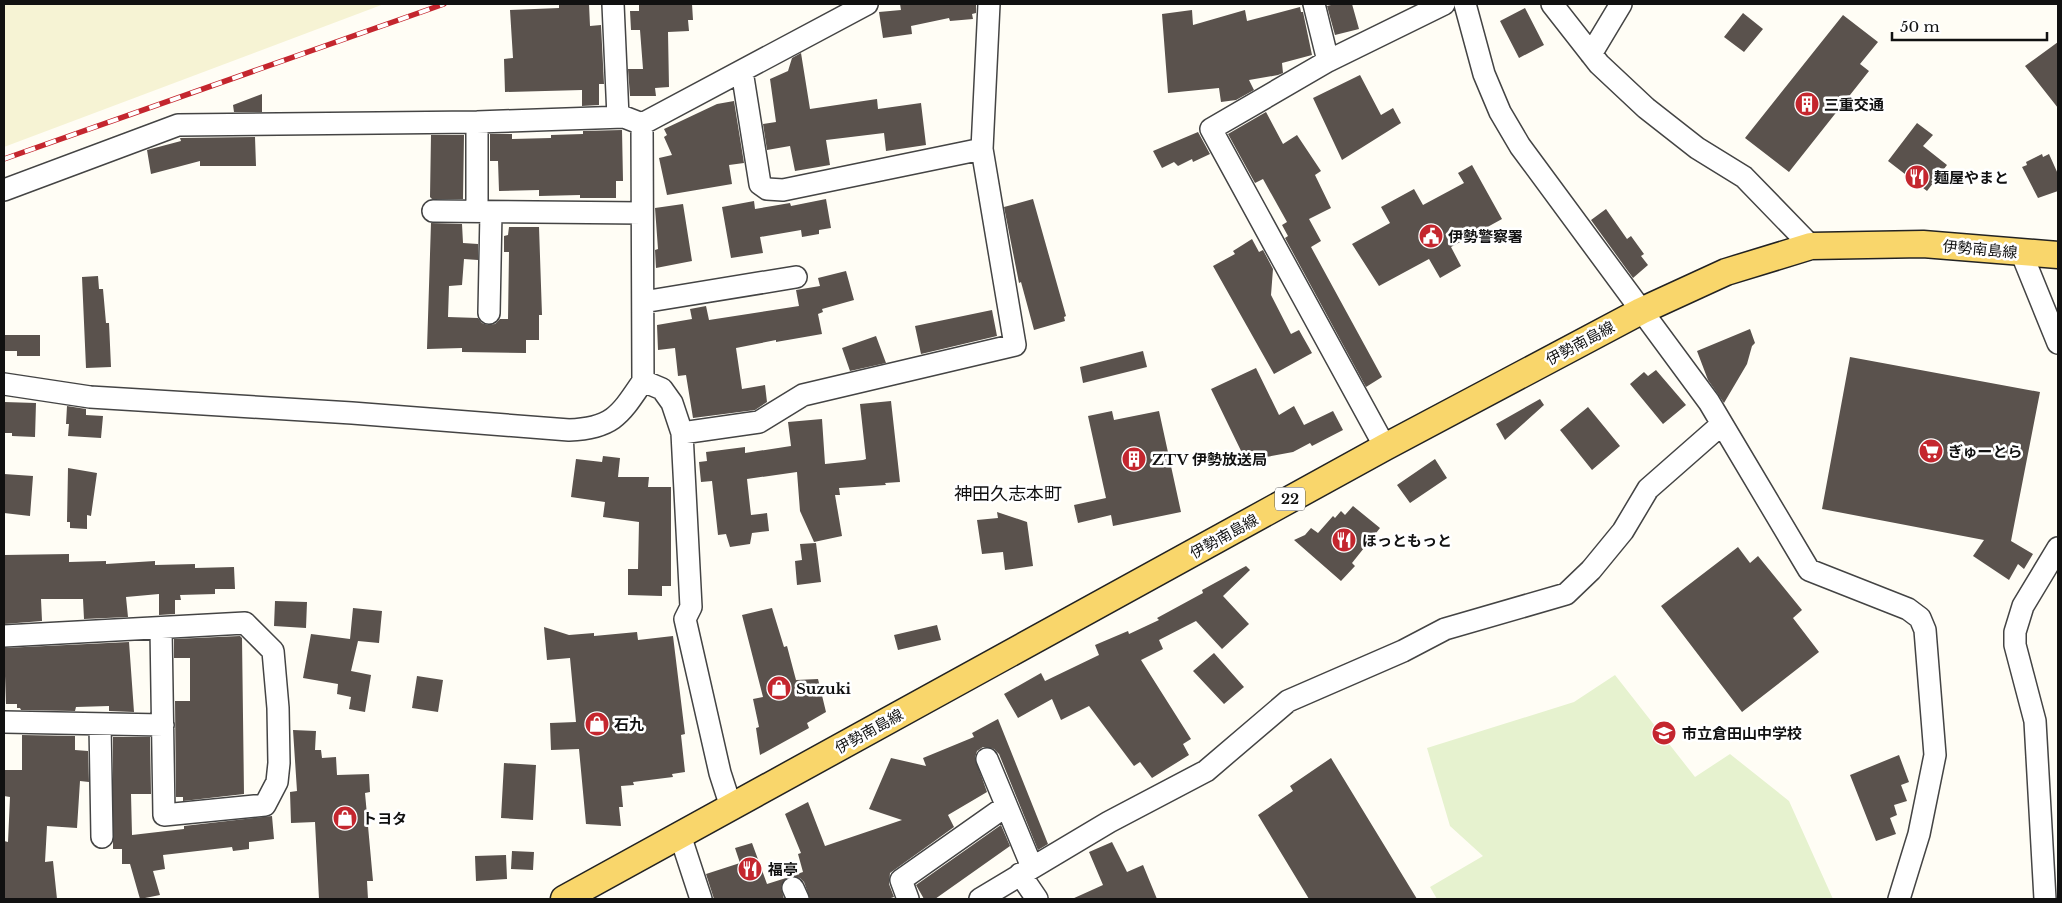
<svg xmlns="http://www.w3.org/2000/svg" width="2062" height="903" font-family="'Libre Baskerville','Noto Sans JP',serif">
	<rect width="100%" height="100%" fill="#fffdf5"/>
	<!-- farmland -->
	<path fill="#f6f3d4" d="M4,4H384L4,147Z"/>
	<!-- pitch -->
	<path fill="#e6f2cf" d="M1615,675L1695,777L1730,754L1789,801L1833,899H1437L1430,887L1483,856L1450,826L1427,748L1574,702Z"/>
	<!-- building -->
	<path fill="#5a524d" d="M559,4H589L590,26L601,25L604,84H599V105L582,106V90L505,92L504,59L513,58L510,10L559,8Z
		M639,4H692L693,20H688L689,31L668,32L669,87L655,88L656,96H630L628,69H643L640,30H631L630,11H639Z
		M900,4H976V13L972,14L973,19L950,21L949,18L911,26L912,34L883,38L879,12L901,10Z
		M1335,4H1352L1359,29L1335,35L1327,6Z
		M1300,7L1301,12H1303L1312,55L1282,63L1283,73L1278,75L1249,80L1254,90L1236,100L1221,102L1219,88L1168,93L1162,14L1192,10L1193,25L1245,10L1247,21Z
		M1525,8L1544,45L1519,58L1500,21Z
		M1743,13L1763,29L1744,52L1724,37Z
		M1843,15L1878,42L1860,64L1869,71L1789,172L1745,138Z
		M2058,42V108L2025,66Z
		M801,53L810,109L877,99L878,109L921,103L926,145L886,151L884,133L826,140L830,165L795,171L790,146L767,150L763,124L776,122L770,79L788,71L792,58Z
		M1360,75L1381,115L1393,108L1401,123L1342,160L1313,98Z
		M262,94V112H234L233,105Z
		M734,101L744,163L729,165L732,184L667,195L659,158L672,155L664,137L667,135L664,129L717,104Z
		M1266,112L1283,144L1297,135L1321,171L1315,175L1331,208L1309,219L1321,241L1311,247L1382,377L1366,387L1285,238L1288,236L1282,225L1287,222L1263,179L1255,183L1228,134Z
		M1917,123L1933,135L1923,146L1947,165L1927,191L1888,161Z
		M622,130L623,181H616V198H580V195L539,196V190L499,191L498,161H490V134H512V139L551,138V135L583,134V131Z
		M1198,132L1210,154L1193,162L1192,159L1178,166L1174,162L1162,168L1153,151Z
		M431,135H464L463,199H432L430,197Z
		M255,137L256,166H200V161L151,174L147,150L181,141L180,138Z
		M2042,154L2043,157L2049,154L2058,174V191L2038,198L2022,167L2027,165L2026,162Z
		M1472,165L1502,219L1451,247L1461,266L1440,278L1429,259L1379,286L1352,244L1390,223L1381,207L1414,189L1423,205L1464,183L1458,173Z
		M826,199L831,228L819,230V234L802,237L801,230L760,237L763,253L731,258L722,207L754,201L755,209L790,203L791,206Z
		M1033,199L1066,316L1064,317L1065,321L1034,330L1021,282L1019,283L1004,207Z
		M683,204L692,261L656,268L655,250L658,249L655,208Z
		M1606,209L1627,239L1631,236L1644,254L1641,256L1648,265L1633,278L1591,220Z
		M431,223L462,224L463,243L478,244V260L464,259L462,285L449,286L448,317L478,318L482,323L488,325L495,324L500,319H508L509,252H504V236L508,235L509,227H539L542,315H539V340H526V353L462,352V348L427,349Z
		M1252,239L1259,252L1263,250L1273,269L1271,295L1291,334L1299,330L1312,353L1274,374L1213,266L1235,254L1233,251Z
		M846,271L854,300L822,309L823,312L818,314L822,334L776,342V340L736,348L742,389L765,385L767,402L755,410L693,418L686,375L678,376L675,348L658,350L657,325L692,319L690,309L706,306L709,320L799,306L796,290L820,286L818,278Z
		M98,276L99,289H103L106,323H109L111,367L86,368L82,277Z
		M992,310L997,336L921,354L915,326Z
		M1750,329L1755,343L1752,346L1747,364L1724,403L1708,380L1697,351Z
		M4,335H40V356H17V351H4Z
		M876,336L886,363L850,371L842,348Z
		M1143,351L1147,367L1083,383L1080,367Z
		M1850,357L2040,392L2011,541L2033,554L2024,569L2018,564L2009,580L1973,556L1984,540L1822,509Z
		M1256,368L1279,415L1294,406L1304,425L1333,411L1343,430L1312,446L1310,443L1293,452L1250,460L1244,457L1211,389Z
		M1656,370L1686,405L1663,424L1630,384L1644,372L1648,376Z
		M1540,399L1544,405L1505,440L1496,424Z
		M891,401L900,482L885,483L886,485L839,488L840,495H835L842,536L814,542L800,511L797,472L747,479L751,515L767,513L769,531L752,533L750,544L730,547L726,534L718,535L712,481L701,482L699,462L707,461L706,452L745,447V453L791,446L788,422L822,419L825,464L863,460L866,459L860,404Z
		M4,402L36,403L35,437L12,436V433H4Z
		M67,406L86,409V415L103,416L101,438L68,436L69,424H66Z
		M1588,407L1620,446L1592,470L1560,430Z
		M1112,411L1114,420L1159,411L1181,512L1113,526L1111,515L1078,523L1074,505L1106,498L1088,416Z
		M603,456L620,458L618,477H649L648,487H671V586H662V596L628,595V569H638L639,522L603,517L605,502L571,497L576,459L602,462Z
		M1435,459L1447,478L1410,503L1397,485Z
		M68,468L97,473L91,516L87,515V529L70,528V522H67Z
		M4,474L33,476L30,516L4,513Z
		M1353,506L1380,528L1352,563L1355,566L1341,581L1294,540L1305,535L1311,528L1318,533L1333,516L1335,518L1341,511L1345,515Z
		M997,512L1027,522L1033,566L1005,570L1003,552L982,554L977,520L998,518Z
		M816,543L821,582L797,585L795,561L802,560L800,544Z
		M1738,547L1750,563L1758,556L1802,610L1793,618L1819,652L1742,712L1661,606Z
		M69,554V562L106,561V564L155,561V565L195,564V568L234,567L235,589H215V594L180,595L181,600H175V614L159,615V594L126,597L128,617L84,619L83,599H41L42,621L4,624V555Z
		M1246,566L1250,570L1223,596L1249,624L1222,649L1196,621L1159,640L1163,649L1141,660L1191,739L1183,744L1189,755L1152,778L1140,762L1134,766L1089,706L1061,720L1052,699L1018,718L1004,694L1041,673L1045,681L1099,655L1095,645L1128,631L1129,634L1159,620L1157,618L1203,593L1202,590Z
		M275,601L307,602L306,628L274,626Z
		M353,608L382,611L379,643L358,641L351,671L371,675L365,712L349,709L351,697L337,694L338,684L303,678L311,634L350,639Z
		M772,608L784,647L787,646L796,680L818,679L826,712L807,723L809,728L760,755L756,728L759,727L753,699L763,697L742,615Z
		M937,625L941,640L898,650L894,635Z
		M544,627L569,635L594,633V636L637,632L638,640L673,636L685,734L681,735L685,772L672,774L673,777L633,782L634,785L621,786L623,807H619L621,826L586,824L579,749L551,750L550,723L576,722L570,658L547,660Z
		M240,636L242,638L244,794L183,801V797H176L175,701H190V658H174V639Z
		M129,642L134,712L109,711V706L76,707L75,711L21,710L20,708H17V704H6L4,648Z
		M1214,653L1244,687L1224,704L1193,671Z
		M417,676L443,680L438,712L412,708Z
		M998,719L1048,844L1038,850L999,754L994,749L983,747L977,751L975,758L987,792L948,815L954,827L890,873L889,884L894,897L888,899H810L804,882L800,878L791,876L803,872L798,854L801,853L785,814L808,802L825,846L902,820L869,809L891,758L926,766L923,758L974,737L972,733Z
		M293,730L316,731L315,750H321L322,758L336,757L337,775L369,774L370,792L365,793L373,881H367L368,899H319L315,822L291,823L290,792L297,791Z
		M22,735L75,736V750L88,751L89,782L80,781L77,828L47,826L45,862L53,861L57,899H4V841L8,842L10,797L4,796V770H22Z
		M113,737H150L151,794H131L132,835L184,829V826L272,816L274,839L249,842V849L233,851L232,847L163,855L165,869L153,871L160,895L140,899L130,864H122V849H113Z
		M1899,755L1909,782L1901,785L1907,801L1894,805L1897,815L1890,818L1896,834L1876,841L1850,775Z
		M1331,758L1417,899H1309L1258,815L1293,791L1290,786Z
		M504,763L536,765L533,820L501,818Z
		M1001,825L1010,846L935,899H924L916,885Z
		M1112,842L1127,872L1143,865L1157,899H1072L1103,885L1089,852Z
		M752,843L767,884L786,878L781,887L784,899H714L706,874L740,863L735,848Z
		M512,851L534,852L533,870L511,869Z
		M506,855L507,879L476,881L475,856Z"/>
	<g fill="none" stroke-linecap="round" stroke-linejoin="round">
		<defs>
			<path id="minor" d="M613,4L618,117
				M1314,4L1328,61L1211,129L1385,447
				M1465,4L1484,74L1500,112L1520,146L1709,402L1809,570L1908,609L1920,618L1925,630L1935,755L1919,834L1899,899
				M1552,4L1599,64L1646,108L1697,148L1744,177L1811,246
				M1591,54L1621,4
				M1328,61L1444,4
				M982,149L989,4
				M4,190L178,125L477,122L624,117L642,124
				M433,211L642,213
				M477,211V122
				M2021,252L2058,343
				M643,302L796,277
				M489,313L491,212
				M4,384L90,397L352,413L569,430C613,428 620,415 643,381
				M682,433L759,422L803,395L1015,345L982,149L783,190L767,189L760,184L742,71
				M4,636L245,623L273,651L278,708L279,763L277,782L265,805L164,815L161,628
				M4,722L163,725
				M100,724L102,837
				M987,759L1032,867
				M731,807L720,773L685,619L691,607L682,433L672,403L662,389L643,381L642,124L867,4
				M680,835L701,899
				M1020,874L1037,899
				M793,888L798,899
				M908,899L901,880L1006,806
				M980,899L1109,822L1206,771L1288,701L1403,651L1445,629L1566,594L1591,570L1623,531L1648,489L1722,424
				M2045,899L2035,721L2015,645V632L2023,606L2058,548"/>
			<path id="major" d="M564,899L1385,447L1641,311L1726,272L1811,246L1923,244L2058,255"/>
		</defs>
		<!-- minor casing -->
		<use href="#minor" stroke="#444" stroke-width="24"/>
		<!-- major casing -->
		<use href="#major" stroke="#222" stroke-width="29"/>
		<!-- minor -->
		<use href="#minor" stroke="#fff" stroke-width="21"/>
		<!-- major -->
		<use href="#major" stroke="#f9d66b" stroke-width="26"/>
		<defs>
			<path id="rail" d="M4,159L444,4"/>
		</defs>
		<!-- rail casing -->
		<use href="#rail" stroke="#c4262e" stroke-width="5.5"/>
		<!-- rail -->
		<use href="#rail" stroke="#fff" stroke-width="4" stroke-dasharray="11" stroke-linecap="butt"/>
	</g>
	<!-- icons -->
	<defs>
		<symbol id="building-disc" viewBox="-11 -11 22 22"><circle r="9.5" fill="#c4262e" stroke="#fff"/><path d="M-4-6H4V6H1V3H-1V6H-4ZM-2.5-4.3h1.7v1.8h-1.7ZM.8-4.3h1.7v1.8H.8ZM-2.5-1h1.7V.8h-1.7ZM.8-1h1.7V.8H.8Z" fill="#fff"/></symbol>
		<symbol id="restaurant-disc" viewBox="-11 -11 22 22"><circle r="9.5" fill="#c4262e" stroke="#fff"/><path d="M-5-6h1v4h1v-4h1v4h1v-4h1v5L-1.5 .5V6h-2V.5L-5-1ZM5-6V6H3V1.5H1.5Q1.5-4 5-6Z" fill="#fff"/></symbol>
		<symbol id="civic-disc" viewBox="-11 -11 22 22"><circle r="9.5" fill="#c4262e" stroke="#fff"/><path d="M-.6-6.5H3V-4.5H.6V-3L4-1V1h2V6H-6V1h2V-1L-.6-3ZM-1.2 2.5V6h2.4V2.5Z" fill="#fff"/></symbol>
		<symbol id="supermarket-disc" viewBox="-11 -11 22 22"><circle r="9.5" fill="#c4262e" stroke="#fff"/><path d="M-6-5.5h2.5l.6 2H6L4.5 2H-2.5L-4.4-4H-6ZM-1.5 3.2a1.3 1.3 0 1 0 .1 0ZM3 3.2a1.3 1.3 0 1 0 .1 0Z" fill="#fff"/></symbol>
		<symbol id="shop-disc" viewBox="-11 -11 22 22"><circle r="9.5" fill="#c4262e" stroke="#fff"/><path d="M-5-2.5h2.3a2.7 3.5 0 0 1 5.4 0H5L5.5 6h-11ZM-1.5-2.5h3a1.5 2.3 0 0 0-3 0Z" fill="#fff"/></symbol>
		<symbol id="school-disc" viewBox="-11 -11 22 22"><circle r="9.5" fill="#c4262e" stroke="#fff"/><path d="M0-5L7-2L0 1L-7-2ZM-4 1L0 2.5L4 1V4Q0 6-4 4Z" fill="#fff"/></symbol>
	</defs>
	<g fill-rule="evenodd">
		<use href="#building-disc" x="1793" y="90" width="28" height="28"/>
		<use href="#restaurant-disc" x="1903" y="163" width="28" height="28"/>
		<use href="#civic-disc" x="1417" y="222" width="28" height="28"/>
		<use href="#supermarket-disc" x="1917" y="437" width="28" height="28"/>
		<use href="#building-disc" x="1120" y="445" width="28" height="28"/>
		<use href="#restaurant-disc" x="1330" y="526" width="28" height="28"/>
		<use href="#shop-disc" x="765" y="674" width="28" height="28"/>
		<use href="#shop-disc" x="583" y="710" width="28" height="28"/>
		<use href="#school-disc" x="1650" y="719" width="28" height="28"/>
		<use href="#shop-disc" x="331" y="804" width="28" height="28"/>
		<use href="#restaurant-disc" x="736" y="855" width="28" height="28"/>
	</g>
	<g text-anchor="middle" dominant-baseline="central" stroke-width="5" stroke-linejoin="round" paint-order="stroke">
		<!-- shield labels -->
		<rect fill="#fff" stroke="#585858" stroke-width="1" x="1275" y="487.5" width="30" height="23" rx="4"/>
		<g font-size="14" font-weight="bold" fill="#111">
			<text x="1290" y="499">22</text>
		</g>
		<!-- poi labels -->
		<g font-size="15" font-weight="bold" fill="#111" stroke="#fff" text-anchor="start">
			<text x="1824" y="104">三重交通</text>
			<text x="1934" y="177">麺屋やまと</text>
			<text x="1448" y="236">伊勢警察署</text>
			<text x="1948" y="451">ぎゅーとら</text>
			<text x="1152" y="459">ZTV 伊勢放送局</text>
			<text x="1362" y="540">ほっともっと</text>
			<text x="796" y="688">Suzuki</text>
			<text x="614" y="724">石九</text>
			<text x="1682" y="733">市立倉田山中学校</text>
			<text x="362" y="818">トヨタ</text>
			<text x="768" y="869">福亭</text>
		</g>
		<!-- street labels -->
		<g font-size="15" fill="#111" stroke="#fff">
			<text transform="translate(1980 249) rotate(5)">伊勢南島線</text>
			<text transform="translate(1580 343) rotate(-28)">伊勢南島線</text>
			<text transform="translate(1224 536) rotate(-29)">伊勢南島線</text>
			<text transform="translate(869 731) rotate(-29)">伊勢南島線</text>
		</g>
		<!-- quarter labels -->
		<g font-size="18" fill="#111" stroke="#fff">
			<text x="1008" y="494">神田久志本町</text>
		</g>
	</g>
	<!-- border -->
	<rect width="2062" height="903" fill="none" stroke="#111111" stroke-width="10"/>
	<!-- scale -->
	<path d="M1892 32v8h155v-8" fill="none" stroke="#111111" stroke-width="2.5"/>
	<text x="1900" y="32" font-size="15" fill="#111111" stroke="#ffffff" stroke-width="4" paint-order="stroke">50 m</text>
</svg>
